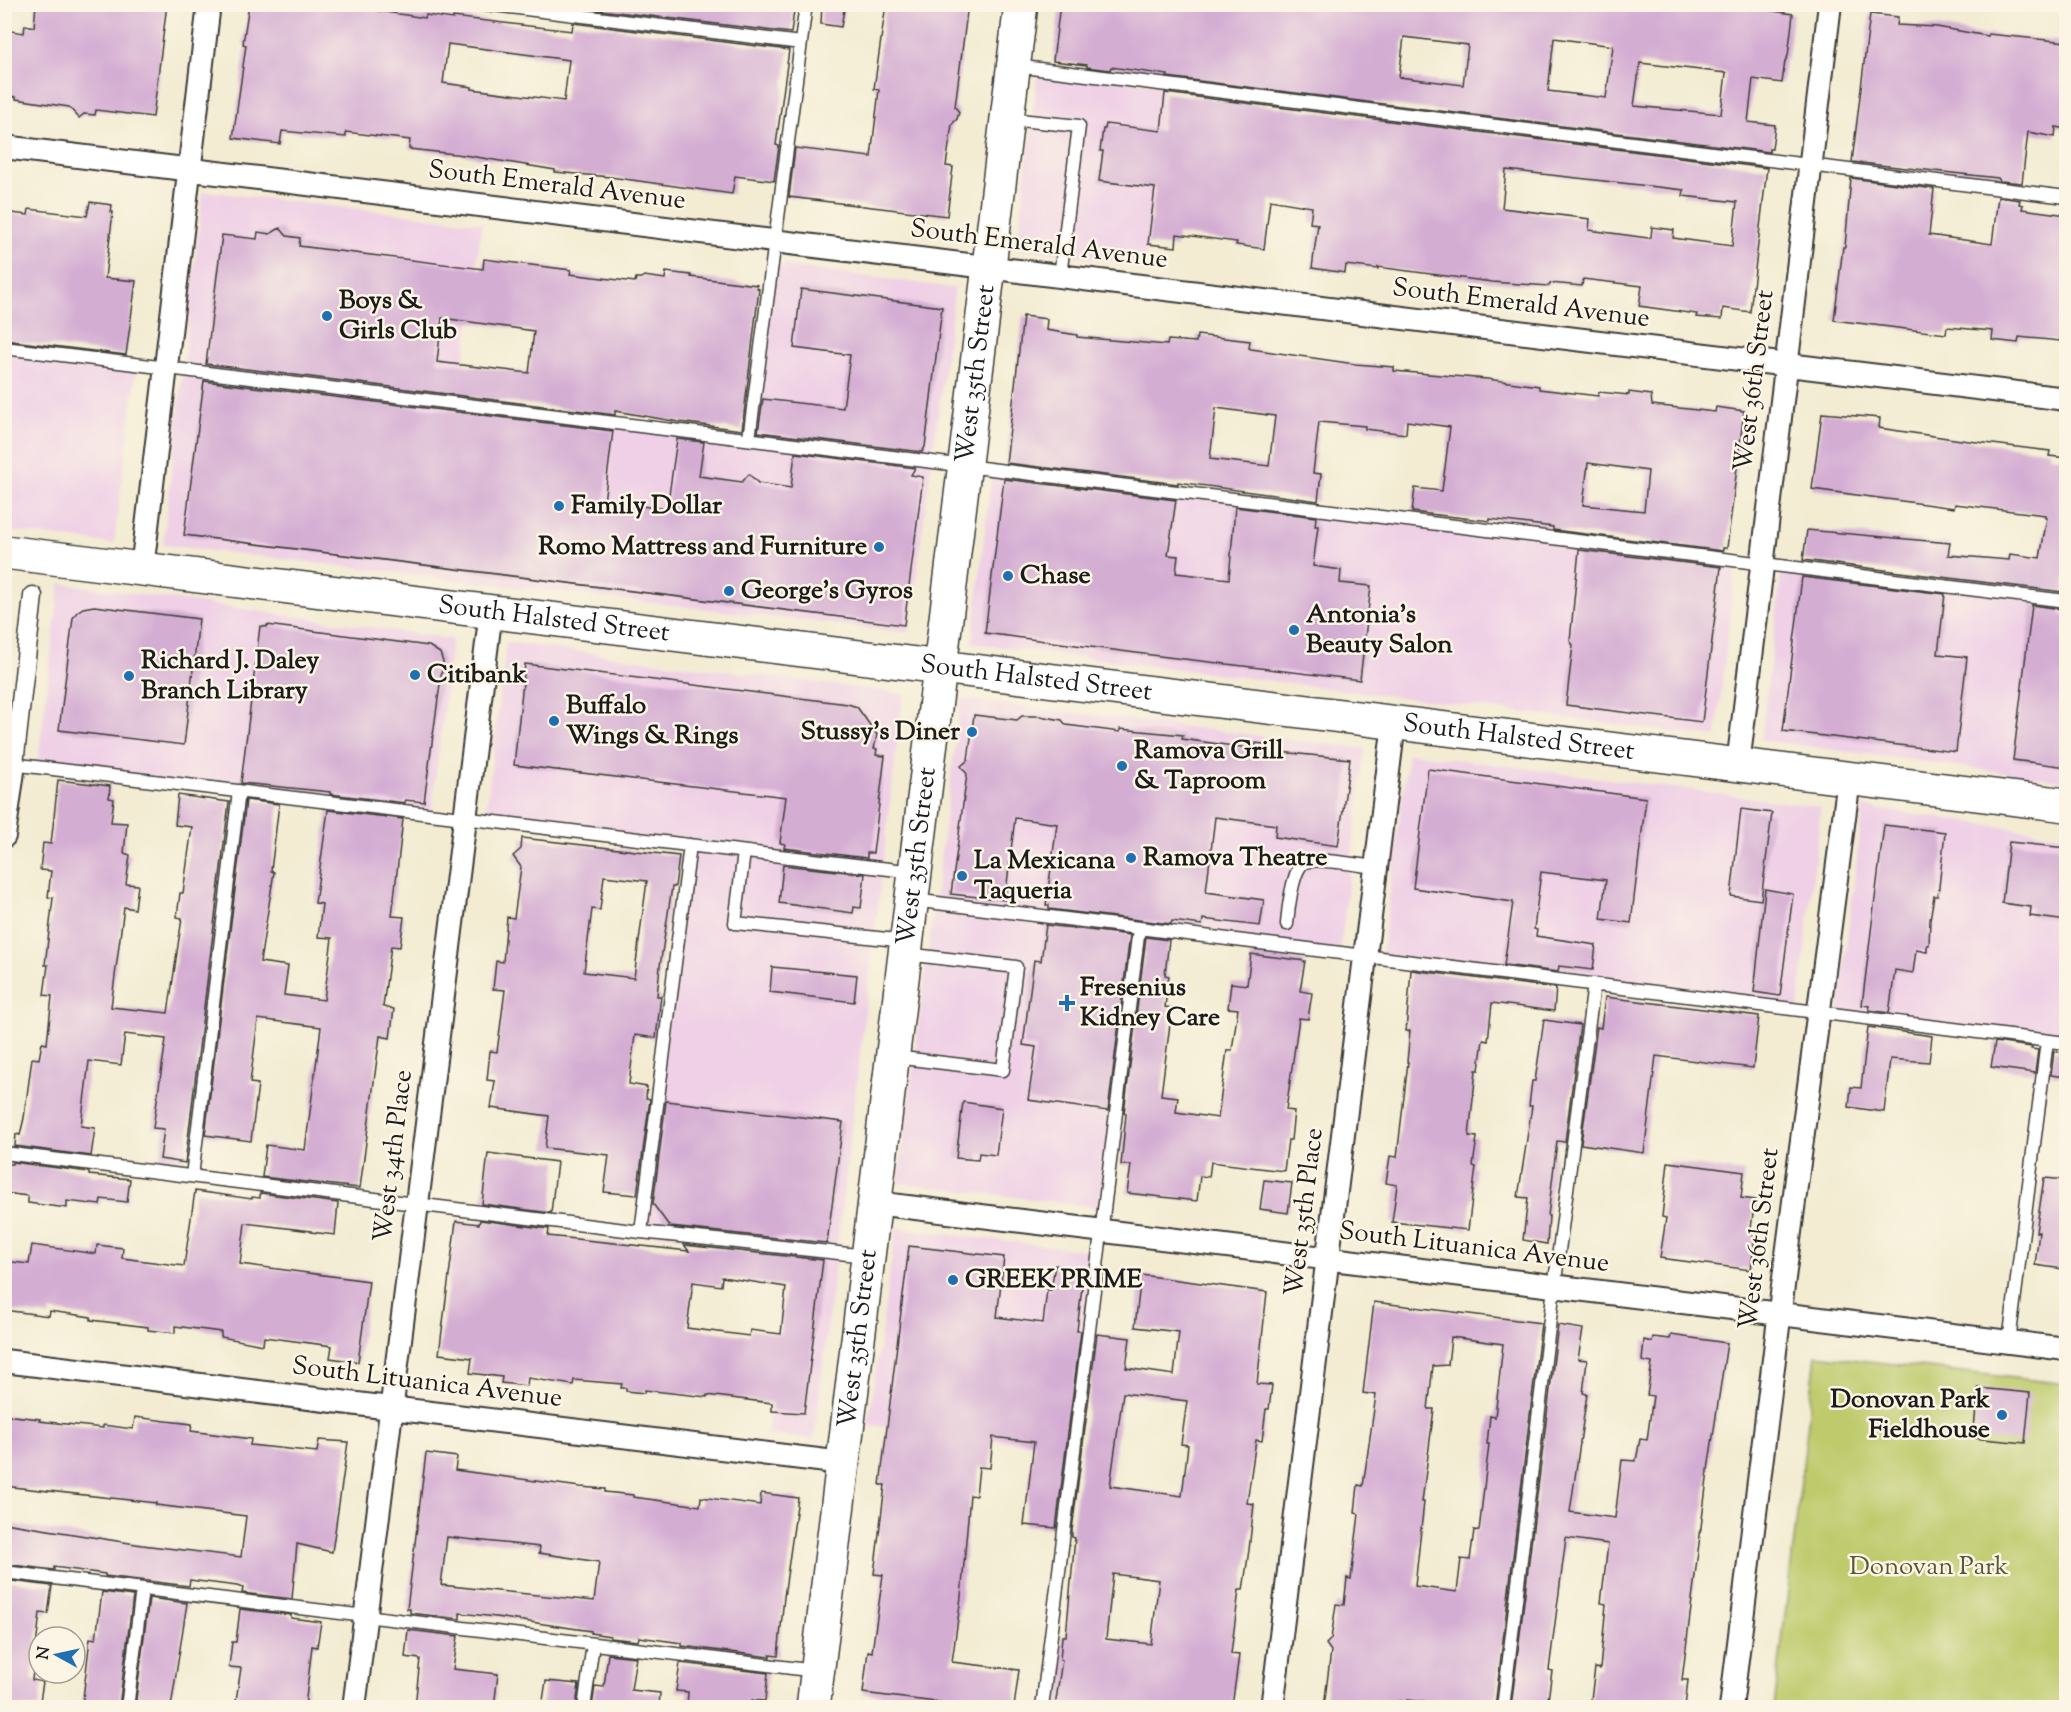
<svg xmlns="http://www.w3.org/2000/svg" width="2071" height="1712" font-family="'Sorts Mill Goudy',serif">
	<rect width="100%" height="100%" fill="#fcf5e5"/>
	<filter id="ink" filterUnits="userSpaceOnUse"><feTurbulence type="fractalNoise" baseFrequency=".0167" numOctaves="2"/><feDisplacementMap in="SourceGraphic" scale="12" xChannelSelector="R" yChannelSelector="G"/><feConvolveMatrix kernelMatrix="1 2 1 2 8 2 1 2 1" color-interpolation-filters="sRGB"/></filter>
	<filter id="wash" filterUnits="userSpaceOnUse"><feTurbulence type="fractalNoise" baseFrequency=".008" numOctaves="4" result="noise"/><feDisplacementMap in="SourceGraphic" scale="24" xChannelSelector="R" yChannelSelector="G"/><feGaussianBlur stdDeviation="1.35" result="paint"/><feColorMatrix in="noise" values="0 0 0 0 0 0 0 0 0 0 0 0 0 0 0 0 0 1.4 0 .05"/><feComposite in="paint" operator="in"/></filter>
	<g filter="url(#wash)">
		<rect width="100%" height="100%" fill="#f3ecd3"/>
		<!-- built -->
		<path fill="#efd0e6" d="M1038,69L1164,85L1145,265L1017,248Z
			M203,191L482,223L459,403L748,439L772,264L955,288L909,633L163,545Z
			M5,348L137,364L114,544L5,530Z
			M992,469L1736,561L1716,737L972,643Z
			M1782,566L2066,601V781L1761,740Z
			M60,583L452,639L431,814L37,768Z
			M506,642L903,694L814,1439L767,1435L789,1248L641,1232L690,846L485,821Z
			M961,699L1365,749L1340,953L1139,928L1105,1208L898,1183Z
			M1408,753L1821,807L1798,1010L1381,958Z
			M1863,807L2066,836V1043L1838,1015Z
			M896,1228L1099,1252L1074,1450L868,1425Z"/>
		<!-- green -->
		<path fill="#beca6c" stroke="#6d7344" stroke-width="1.5" d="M1816,1355L2066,1384V1707L1774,1708Z"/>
		<g id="blocks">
			<!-- building -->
			<path fill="#d4add3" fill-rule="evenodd" d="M36,4H167L153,117L96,110L95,115L84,114L79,118L69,107L16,99V97L4,95V30L24,33L25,25L34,27Z
				M249,4H360V8L425,18L426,15L453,19V17L572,31L573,23L789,50L776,145L779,146L774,181L735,176L732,194L610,177L555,172V170L464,155L409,149L410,140L346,132V137L282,131L280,144L233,138L246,45L243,44ZM448,44L569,60L564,101L472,89V87L443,83Z
				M575,4H747L794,11L791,33L575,7Z
				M822,4H845L841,27L821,24Z
				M886,4H968L955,107L959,112L957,119L952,124L946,166L953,167L947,216L789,197L795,148L871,157L879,90L874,89Z
				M1060,4H1726L1793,14L1788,56L1785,61L1782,83L1753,79L1748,122L1775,125L1772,149H1769V152L1167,77L1168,75L1111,67L1110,70L1087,67V65L1053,61ZM1404,37L1468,45L1463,85L1399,77ZM1554,38L1613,46L1606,98L1548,91ZM1640,63L1726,73L1721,114L1634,106Z
				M1870,14L1898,17L1897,25L1937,27L1988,36V34L2067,42V129L2056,127L2055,137L2028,132L2022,183L2000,181L1998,178L1852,162Z
				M1165,93L1767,168L1750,312L1723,308L1722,319L1696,317L1697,314L1639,306L1642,286L1583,279L1582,286L1550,283L1549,286L1492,282L1378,267V269L1346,265L1345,273L1312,268L1318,224L1310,223L1312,207L1270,200L1264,249L1236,245L1237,242L1177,234L1176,247L1148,244L1155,188L1099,181L1103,151H1100L1103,129H1105L1106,124L1161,131ZM1506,170L1684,190L1683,196L1737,202L1732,246L1673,238L1674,230L1652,227L1651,237L1648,238L1589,230L1590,219L1502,208Z
				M1851,178L1934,189L1929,235L1992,244L1998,197L2020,200L2019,204L2023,205L2022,209L2067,215V339L2060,338V341L2019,337L2018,343L1992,340L1993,331L1947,327L1946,334L1834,320L1843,247H1845Z
				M90,202L112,205L111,212H113L105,278L136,281L126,355L4,340V212L28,215L29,209L87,216Z
				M280,228L287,236L300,238L299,246L483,269L484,259L571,270L570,274L635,282L636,278H641L644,276L665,279L666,272L691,275V277L757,285V288L759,289L742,430L679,422L615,411V415L206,364L222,235L257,239L258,232L270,234ZM442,318L534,331L529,373L437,362Z
				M801,289L942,307L925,447L922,452L758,432L763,399L843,408L850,355L794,348Z
				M1023,316L1047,319L1046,330L1077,335V337L1167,345L1168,340L1196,342L1197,335L1224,338L1250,341L1249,348L1251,349L1355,364L1394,367V371L1487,379L1539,386V389L1598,396L1599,392L1629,395V392L1651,395L1652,405L1715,412L1716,407L1744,411L1727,548H1723V551L1553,530V527L1490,519V521L1412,512L1415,488L1442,491L1450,427L1407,421L1406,434L1365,429V426L1319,422L1313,473L1321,474L1318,501L1178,482V484L1006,463ZM1216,408L1275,416L1269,466L1210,459ZM1588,463L1648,471L1644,511L1583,505Z
				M204,381L613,431L604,502L667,509L677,439L704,442L699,476L742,482L749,474L758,483L791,488L795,453L915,468L911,475L923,477L904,625L184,535Z
				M1822,413L1880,418L1879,428L1961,440L2050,451L2049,456L2067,458V566L2063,592L1803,560L1807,530L1950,543L1948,555L2009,560L2010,554L2040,558L2047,518H2045V515L1955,504L1954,508L1812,489Z
				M1004,479L1176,500L1168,555L1178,556L1176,573L1229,579L1235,507L1316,517L1315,526H1318L1313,566L1341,570L1340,583L1371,586L1360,680L1159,656L985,633Z
				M1579,550L1721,567L1702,722L1566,705L1573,645L1570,641Z
				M1802,577L1945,594L1938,654L1967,657L1956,752L1783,731Z
				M2032,605L2061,609L2060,615L2067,616V767L2013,760Z
				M94,606L199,619L184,745L59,730L73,618L77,612L83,608Z
				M267,625L429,646L440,653L443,662L424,802L405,800V803L330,794V792L241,783L260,626L267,627Z
				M525,664L848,704L857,707L877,735L874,749H877L876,755L885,756L873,853H867V858L784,848L785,844L780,843L786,797L514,765Z
				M974,715L1017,720L1022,716H1039L1062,720L1066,725L1120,732V729L1183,735L1182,739L1256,749V743L1280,746V752L1350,759L1338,846L1275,837L1276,825L1215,817L1206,892L1264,900L1260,926L1203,919L1202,925L1172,921L1171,924L1049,909V905H1046L1057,824L1015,818L1005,900L951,894L967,774L961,766L968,760Z
				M1428,769L1646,798L1631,923L1601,919L1606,880L1541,872L1534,929L1537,930L1536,936L1596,945L1593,970L1559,966L1558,972L1504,965L1513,902L1413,888Z
				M58,780L110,786L109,798L114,799L111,822L127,823L124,853L130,855L126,884L138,885L135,909L124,907L111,1007L168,1013L182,918L177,917L180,893H183L192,827L175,825L178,795L229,802L185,1163L160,1159L164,1129L153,1128L166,1039L125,1034L121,1065L89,1061L81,1126L95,1128L91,1156L15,1146L16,1134L20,1135L24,1118L32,1058L39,1059L42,1043L47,1044L52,996L44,995L48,965H45L53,898L48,897L51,871L40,870L43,843L51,844Z
				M246,800L279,804L271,871L274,872L260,962L288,966L284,995L324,1000L332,938L318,937L322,904L315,903L328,810L403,819L392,916L404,917L400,947L391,946L383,1007L394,1009L390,1038L380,1036L360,1188L262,1177L266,1145L305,1150L321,1027L258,1019L250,1083L258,1084L251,1141L205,1135Z
				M1741,809L1772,813L1761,900L1731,896Z
				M1884,825L1945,832L1938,896H1934L1930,920L1929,945H1927V952L1916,950L1913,973L1895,970L1889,1013L1869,1010L1870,1006L1862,1005Z
				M522,838L679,856L675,887H672L660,966L657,996H661L656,1038L635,1035L629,1084L647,1087L646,1098L650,1099L637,1195L604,1192L609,1155L545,1148L549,1116L491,1108L495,1081L487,1080L490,1051L497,1052L505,990L493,989L496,961L503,962L507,917L514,918L521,867L513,856L521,849ZM604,876L647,881L634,978L584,972L592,909L600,910Z
				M2009,842L2067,848V921L2030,916L2031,907L2002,903Z
				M783,865L865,874L861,908L854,907L853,913L779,903Z
				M1765,889L1793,894L1780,996L1754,992Z
				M1046,925L1130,935L1108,1111L1028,1100L1036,1047L1023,1045L1034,960L1041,961Z
				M1146,937L1169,940L1165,975L1169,976L1165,1007L1172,1008L1161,1095L1178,1097L1176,1112L1218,1118L1227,1050H1232L1238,1009L1228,1008L1231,983L1247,985L1251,954L1305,961L1300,991L1312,993L1308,1019L1299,1018L1286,1110L1294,1111L1291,1140H1288L1284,1171L1211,1162L1209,1177L1200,1176L1197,1201L1127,1193L1131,1165H1121L1126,1114L1124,1113Z
				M772,967L857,975L854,1002L770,992Z
				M1411,970L1556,988L1554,1011L1492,1003L1488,1041L1483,1040L1479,1070H1476L1469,1136L1477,1137L1473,1166L1476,1167L1468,1230L1392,1222L1397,1185L1386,1183L1390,1156L1397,1157L1408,1062H1407L1410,1031H1406Z
				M1605,997L1759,1016L1753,1068L1656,1056L1644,1153L1581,1144L1597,1027L1601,1028Z
				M1544,1020L1580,1025L1565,1142L1557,1141L1548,1216H1549L1547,1244L1523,1240L1528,1198L1518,1197L1532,1106H1529L1532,1081H1535Z
				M1868,1027L1932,1036L1929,1062L1890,1059L1884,1112L1849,1107L1851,1087L1861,1088Z
				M1995,1042L2032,1047L2031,1049L2038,1050L2035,1073L1991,1067Z
				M2054,1051L2067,1053V1077L2051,1075Z
				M666,1101L843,1122L827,1243L670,1227L653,1204Z
				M963,1102L1002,1108L996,1155L979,1153L978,1160L956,1158Z
				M488,1153L557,1162L551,1213L482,1204Z
				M12,1162L89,1172V1175L130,1179L127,1202L101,1199L100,1205L67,1201V1208L28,1203V1196L4,1193L6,1164H12Z
				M1668,1162L1744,1172L1741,1198L1755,1200L1750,1235L1755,1236L1751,1270L1660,1258L1666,1218L1662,1217Z
				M2044,1178L2067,1180L2066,1242L2063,1269L2035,1265L2039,1232H2036Z
				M1264,1180L1292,1183L1288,1213L1260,1209Z
				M195,1191L252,1199V1197L260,1198V1193L338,1203L335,1235L311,1232V1231L245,1223L240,1264L369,1281L358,1362L330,1358L332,1346L264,1337L263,1345L221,1337V1332L175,1326V1333L148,1330V1327L91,1320V1317L50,1311L49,1316L4,1310V1261L29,1264L32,1245L96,1254L97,1245L123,1248L122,1258L184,1266Z
				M480,1220L549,1229L548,1236L689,1251L684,1245L823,1260L804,1413L772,1411V1403L707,1395V1397L645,1390L644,1393L626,1391V1388H621L622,1384L574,1380L573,1385L528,1378L527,1386L501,1383L502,1377L470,1373L472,1358L439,1354L456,1221L479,1224ZM722,1277L786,1287L781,1334L750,1330L749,1336L687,1328L693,1282L721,1286Z
				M909,1246L1004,1257L997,1317L1043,1323L1047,1290H1051L1055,1265L1084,1269L1077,1331H1081L1056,1528L1024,1525L1034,1442L993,1437L990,1468L979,1467L976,1496L970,1495L961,1597L952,1662L1019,1670L1014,1707H977L863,1693L868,1651L872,1652L883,1575L874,1574L885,1485H880Z
				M1141,1275L1267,1292L1257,1384L1272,1385L1269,1409H1266L1262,1441L1256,1440L1247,1503L1254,1504L1249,1550L1243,1590H1239L1231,1654L1239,1655L1232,1707H1055L1062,1660H1060L1062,1636H1066L1075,1538L1072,1537V1530L1097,1334L1130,1338L1126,1368L1174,1375L1179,1332L1135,1327ZM1123,1393L1187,1401L1181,1444L1188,1445L1182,1496L1110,1486ZM1113,1574L1159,1580L1151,1644L1106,1639Z
				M1374,1302L1541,1323L1495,1707H1476L1407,1700V1702L1398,1701L1397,1707H1324L1331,1651L1326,1644L1331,1639L1336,1604L1344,1605L1347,1578L1351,1579L1359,1514L1355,1513L1358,1485L1363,1486L1376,1395L1363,1393ZM1451,1337L1503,1344L1495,1417L1490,1416L1487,1444H1489L1479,1531L1474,1530L1470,1560L1461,1559L1457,1592L1415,1586L1424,1502H1422L1434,1409H1428L1433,1366L1448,1365Z
				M1558,1325L1583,1329L1578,1359L1587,1360L1583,1393L1587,1394L1570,1512L1615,1518L1622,1460L1636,1461L1640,1439L1647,1440L1653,1396L1647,1395L1652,1363L1642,1361L1644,1340L1652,1342L1653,1337L1670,1339L1671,1335L1727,1343L1709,1463L1682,1680H1688L1685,1707H1590L1595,1668L1600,1669L1606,1604L1601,1603L1608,1544L1566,1538L1549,1670L1552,1671L1547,1707H1511Z
				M1978,1388L2030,1393L2025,1443L1973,1438Z
				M4,1415L40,1419L39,1421L103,1428V1425L133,1429L135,1417L166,1421L192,1424L191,1431L251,1439L250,1445L317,1452L319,1440L348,1442L332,1552L297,1544L292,1599L242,1593L243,1588L237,1586L190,1580L189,1586L105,1576V1574L54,1567V1570L4,1564V1523L142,1545L241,1557L246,1516L156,1505V1503L4,1486Z
				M426,1453L457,1457L455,1470L580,1487L605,1489V1492L633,1495V1497L700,1506L701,1497L760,1505L761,1493L798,1498L784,1597L778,1656L770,1655V1657L682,1646V1643L639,1637L638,1641L610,1638V1636L591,1633V1631L496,1617L460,1613V1619L410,1613V1609H407ZM447,1537L540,1547L539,1553L599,1562L594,1601L441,1585Z
				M4,1580L52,1586L48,1614L40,1613L32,1680L43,1682L39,1707H4Z
				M102,1592L133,1596L119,1707H82L90,1638L96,1639Z
				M149,1598L187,1603L171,1707H135Z
				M240,1609L291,1615V1618L321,1622L317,1647L312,1646L305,1707H235L241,1668L229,1667L232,1642H236Z
				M408,1630L458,1636L453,1669L498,1674L494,1707H415L420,1659L405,1657Z
				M608,1654L636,1657L631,1690L660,1693L659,1707H592L595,1686L604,1687Z
				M680,1663L768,1673L765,1701L752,1700L751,1707H687L688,1692L676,1691Z
				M546,1681L579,1684L576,1707H542Z"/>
		</g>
	</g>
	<g filter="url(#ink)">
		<use href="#blocks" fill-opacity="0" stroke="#3c3b37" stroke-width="1.5"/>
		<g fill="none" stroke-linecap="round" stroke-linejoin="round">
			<defs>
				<path id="service" d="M485,4L801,43
					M1015,66L2066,197
					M1009,119L1079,126L1060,276
					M4,348L2066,601
					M749,439L806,4
					M11,764L914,872
					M744,852L735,923L906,941
					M913,900L2066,1043
					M1287,924C1288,910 1292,876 1301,865C1309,855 1363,866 1376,867
					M894,1057L1003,1070L1016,967L906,954
					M4,1153L641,1232L867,1256
					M192,1176L239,791
					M641,1232L690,845
					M2009,1342L2047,1041
					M4,1572L816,1671
					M127,1708L142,1589
					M584,1708L593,1644
					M1042,1708L1139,928
					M1503,1708L1550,1319L1594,984"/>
				<path id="pedestrian" d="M14,764L33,596"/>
				<path id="minor" d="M4,147L2066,399
					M142,569L209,4
					M1738,765L1830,4
					M4,836L14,764
					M875,1203L2066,1349
					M4,1361L843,1463
					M354,1708L491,611
					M1272,1708L1394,723
					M1731,1708L1784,1278L1849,779"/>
				<g id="secondary">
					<path id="s1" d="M4,552L2066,805"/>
					<path id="s2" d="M813,1708L1021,4"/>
				</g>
			</defs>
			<!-- service casing -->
			<use href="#service" stroke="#3c3b37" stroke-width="15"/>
			<!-- pedestrian casing -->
			<use href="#pedestrian" stroke="#3c3b37" stroke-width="21"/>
			<!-- minor casing -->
			<use href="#minor" stroke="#3c3b37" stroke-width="26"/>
			<!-- secondary casing -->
			<use href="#secondary" stroke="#3c3b37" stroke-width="36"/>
			<!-- service -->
			<use href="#service" stroke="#fff" stroke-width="12"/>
			<!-- pedestrian -->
			<use href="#pedestrian" stroke="#fff" stroke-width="18"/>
			<!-- minor -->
			<use href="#minor" stroke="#fff" stroke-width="22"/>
			<!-- secondary -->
			<use href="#secondary" stroke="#fff" stroke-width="33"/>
		</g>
	</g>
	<!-- markers -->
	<g fill="#1f6fb2" stroke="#fcf5e5" stroke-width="2">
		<circle cx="327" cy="316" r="6"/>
		<circle cx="559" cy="506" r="6"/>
		<circle cx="879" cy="547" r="6"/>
		<circle cx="1008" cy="576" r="6"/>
		<circle cx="729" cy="591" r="6"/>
		<circle cx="1294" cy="630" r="6"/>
		<circle cx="415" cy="675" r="6"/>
		<circle cx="129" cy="676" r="6"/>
		<circle cx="554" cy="721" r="6"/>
		<circle cx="972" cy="732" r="6"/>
		<circle cx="1122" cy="766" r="6"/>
		<circle cx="1131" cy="858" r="6"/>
		<circle cx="962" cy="876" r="6"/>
		<path d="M1064 994h6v6h6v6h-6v6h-6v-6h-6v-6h6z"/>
		<circle cx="953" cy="1280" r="6"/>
		<circle cx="2002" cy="1415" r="6"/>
	</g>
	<g text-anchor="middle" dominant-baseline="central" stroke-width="5" stroke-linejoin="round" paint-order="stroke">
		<!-- street labels -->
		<g font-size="26" fill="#1c1c1c" stroke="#fcf5e5">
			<text transform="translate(557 186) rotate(7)">South Emerald Avenue</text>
			<text transform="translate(1039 245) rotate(7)">South Emerald Avenue</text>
			<text transform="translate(1521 304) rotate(7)">South Emerald Avenue</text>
			<text stroke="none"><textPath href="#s2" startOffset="1344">West 35th Street</textPath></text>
			<text transform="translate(1755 381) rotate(-83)">West 36th Street</text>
			<text stroke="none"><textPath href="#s1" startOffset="554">South Halsted Street</textPath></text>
			<text stroke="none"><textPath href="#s1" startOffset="1040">South Halsted Street</textPath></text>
			<text stroke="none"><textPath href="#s1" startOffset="1526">South Halsted Street</textPath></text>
			<text stroke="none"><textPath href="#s2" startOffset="858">West 35th Street</textPath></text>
			<text transform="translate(394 1156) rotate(-83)">West 34th Place</text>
			<text transform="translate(1305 1212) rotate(-83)">West 35th Place</text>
			<text transform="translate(1760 1239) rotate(-83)">West 36th Street</text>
			<text transform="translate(1474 1248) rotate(7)">South Lituanica Avenue</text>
			<text stroke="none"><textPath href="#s2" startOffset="372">West 35th Street</textPath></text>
			<text transform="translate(427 1383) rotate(7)">South Lituanica Avenue</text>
		</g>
		<!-- poi labels -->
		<g font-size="26" font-weight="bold" fill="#1c1c1c" stroke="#fcf5e5" text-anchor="start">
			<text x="339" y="301">Boys &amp;<tspan x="339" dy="30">Girls Club</tspan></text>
			<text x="571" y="506">Family Dollar</text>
			<text x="867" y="547" text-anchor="end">Romo Mattress and Furniture</text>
			<text x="1020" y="576">Chase</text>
			<text x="741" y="591">George's Gyros</text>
			<text x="1306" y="615">Antonia's<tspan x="1306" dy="30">Beauty Salon</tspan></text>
			<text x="141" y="661">Richard J. Daley<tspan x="141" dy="30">Branch Library</tspan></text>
			<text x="427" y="675">Citibank</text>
			<text x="566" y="706">Buffalo<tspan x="566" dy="30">Wings &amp; Rings</tspan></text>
			<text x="960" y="732" text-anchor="end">Stussy's Diner</text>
			<text x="1134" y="751">Ramova Grill<tspan x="1134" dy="30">&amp; Taproom</tspan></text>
			<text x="1143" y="858">Ramova Theatre</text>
			<text x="974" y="861">La Mexicana<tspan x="974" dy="30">Taqueria</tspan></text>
			<text x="1080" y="988">Fresenius<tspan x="1080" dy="30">Kidney Care</tspan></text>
			<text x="965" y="1280">GREEK PRIME</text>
			<text x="1990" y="1400" text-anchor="end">Donovan Park<tspan x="1990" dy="30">Fieldhouse</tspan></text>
		</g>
		<!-- park labels -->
		<g font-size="26" fill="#555938" stroke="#fcf5e5">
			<text x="1929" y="1567">Donovan Park</text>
		</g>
	</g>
	<!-- margin -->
	<rect width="2071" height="1712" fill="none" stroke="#fcf5e5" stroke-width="24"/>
	<!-- north arrow -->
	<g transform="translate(57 1655) rotate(278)"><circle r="28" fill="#fcf5e5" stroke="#a29e95" stroke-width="1.5"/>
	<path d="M0-4.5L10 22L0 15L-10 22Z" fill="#1f6fb2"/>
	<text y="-9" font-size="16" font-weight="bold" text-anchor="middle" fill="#1c1c1c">N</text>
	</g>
</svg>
